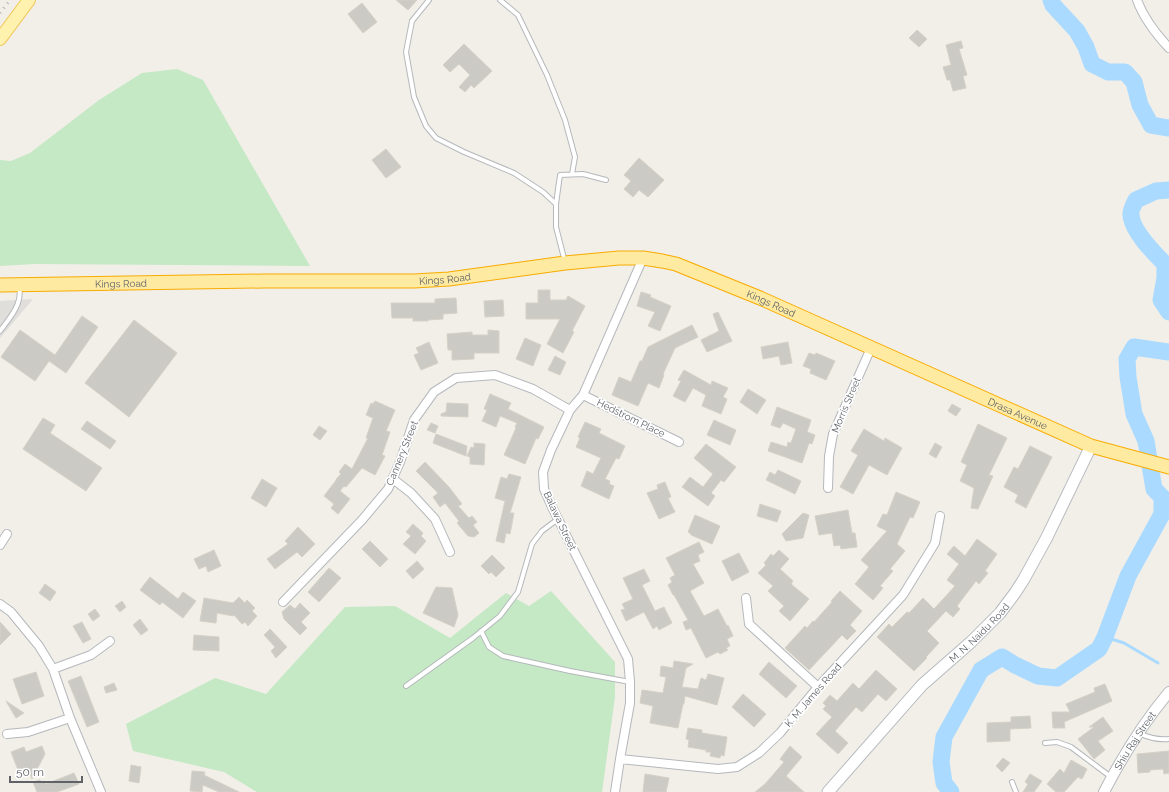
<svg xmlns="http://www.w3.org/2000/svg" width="1169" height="792" font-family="Raleway,sans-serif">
	<rect width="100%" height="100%" fill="#f1efe8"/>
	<!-- industrial -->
	<path fill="#e0deda" d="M33,299L0,338V301Z"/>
	<!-- green -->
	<path fill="#c5e8c5" d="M177,69L203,80L310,266L35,264L0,266V160L11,161L30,153L99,100L142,73Z
		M551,591L615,662V697L602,792H257L224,772L133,751L126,724L215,678L266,694L345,607L395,606L450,638L506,593L529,606Z"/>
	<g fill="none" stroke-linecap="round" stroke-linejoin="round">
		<!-- stream -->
		<path stroke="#aadaff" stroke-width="3" d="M1105,637L1124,643L1158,663"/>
		<!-- river -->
		<path stroke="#aadaff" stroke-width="17" d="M1051,0L1053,5L1077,31L1086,47L1092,64L1108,72H1125L1134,82L1140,105L1151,125L1169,128
			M1169,190L1156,191L1136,200C1134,204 1130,211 1131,215C1132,231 1154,253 1165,264V278L1161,300L1169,312
			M951,792L944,783L941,762L944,737L981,670L1002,657L1015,665L1038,676L1057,678L1099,649L1105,637L1128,576L1162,514V497L1154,489L1146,441L1134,414L1128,377L1127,359L1134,347L1169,352"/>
	</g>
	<!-- building -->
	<path fill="#cccac5" stroke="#d6d1c6" d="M396,0H417L408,10Z
		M362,3L377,22L363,33L348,14Z
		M917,30L927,39L919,47L909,38Z
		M961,41L963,48L959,49L967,75L963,76L966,88L953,91L950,80H947L943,67L951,65L946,45Z
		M464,44L492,71L474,88L471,85L465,92L459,87L470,75L459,64L450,72L443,65Z
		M386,149L401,167L386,178L372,160Z
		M639,158L664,180L648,197L639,190L633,197L624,189L631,181L624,175Z
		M538,290H550V300H566L568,296L585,306L572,331L574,332L563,353L547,344L560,319H526V303H538Z
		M641,292L651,295L650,297L671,306L660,331L648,326L655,312L637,306Z
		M456,298L457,313L443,314V319L428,320V321H413V318H392L391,303H435V299Z
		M503,300L504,316L485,317L484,301Z
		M718,312L732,341L707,352L701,340L719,331L713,314Z
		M82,316L98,327L66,373L49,361L35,381L1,357L20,330L55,355Z
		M134,320L177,353L129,417L85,383Z
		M692,325L698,337L675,348L663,374L664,375L659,388L648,383L638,406L612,395L619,377L631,382L640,361H642L648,347Z
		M488,330L499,331V353H474V359L452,360V350H448L447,334L472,332V335H488Z
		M525,338L541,345L533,366L516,359Z
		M429,342L438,363L421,370L414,355L419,353L416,348Z
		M788,342L792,363L781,365L779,356L763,359L761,347Z
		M809,353L815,355L816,353L835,361L826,380L810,373L811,369L803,366Z
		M555,356L566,362L560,375L548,370Z
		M684,370L711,385L712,381L728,388L723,397L727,399L721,414L702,406L706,395L693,388L685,402L673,396L681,381L678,380Z
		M748,389L766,400L757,414L740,402Z
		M490,394L511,403L508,409L544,427L538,439L536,438L525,464L504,455L516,428L515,427L517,423L500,416L496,427L482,421L487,410L484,409Z
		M375,401L395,410L386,431L390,432L382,455L385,456L375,475L362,468L346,487L344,486L340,491L350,499L338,514L331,508L334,504L324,496L337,479H336L341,474L339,472L345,464L352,469L368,438H366L373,418L366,415L371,403L373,404Z
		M447,403L468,404V417L441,416V414L446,412Z
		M952,404L961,409L956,416L948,411Z
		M777,407L811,420L807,432L815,435L812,444L809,443L802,463L768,451L771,442L787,447L788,442L791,443L796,429L783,423L780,428L771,425Z
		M43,418L55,425L50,433L102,468L86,491L23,449Z
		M714,420L736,430L730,445L707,435Z
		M87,421L116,441L110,449L81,429Z
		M585,422L601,429L599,433L625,446L619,459L616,458L605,479L610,481L609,484L614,486L609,499L581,486L587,471L593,474L601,458L576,447L580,438L578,437Z
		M431,423L438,426L435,433L427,430Z
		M978,424L1007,438L989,475L993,476L978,509L971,508L974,488L960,481L967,465L961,462Z
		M319,426L327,431L320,440L313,435Z
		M864,429L884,441L885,438L902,448L887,475L869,465L853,494L840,487L858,455L851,451Z
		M436,434L467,446L466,456L433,443Z
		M474,443L485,444L484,465L470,464V457L467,456L471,447L474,448Z
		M935,443L942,447L936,458L929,454Z
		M706,444L736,467L724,482L721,480L711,493L715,496L708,506L682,487L690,477L703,487L713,474L694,458Z
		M1030,446L1052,457L1026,508L1015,502L1018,495L1004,487L1014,467L1018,469Z
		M425,462L449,487L462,504L458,506L469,518L472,516L477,522L473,525L479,533L474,537L468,536L457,523L459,521L445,503L440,507L433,497L438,493L416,471Z
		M778,470L801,481L795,494L766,480L770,472L775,475Z
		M509,474L521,477L510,513H514L510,534L506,533L504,543L496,541L505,501L495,498L501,477L507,479Z
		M262,479L277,488L266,507L251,498Z
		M665,482L671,497L668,498L675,512L659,519L647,493L658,489L657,485Z
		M896,492L920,502L913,518L910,517L897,544L905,551L890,569L893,571L880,586L883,588L873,600L855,584L869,567L861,560L887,531L877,526L883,514L887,515Z
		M760,504L781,511L777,522L757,516Z
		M848,510L852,533H855L857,547L841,549L840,545L834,546L832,533L819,535L815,516Z
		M803,513L809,515L803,538L786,541L782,534Z
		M695,515L720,526L712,544L691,535V534L688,532Z
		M413,524L423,533L421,536L426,541L415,554L403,544L411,536L406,532Z
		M298,527L315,544L302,557L297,552L275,569L267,559L288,544L285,541Z
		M977,539L997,554L985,571L988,573L979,584L976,581L957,606L960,609L953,617L946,611L927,631L939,643L926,657L927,658L914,671L877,637L889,624L892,627L907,612L909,613L923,598L934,609L955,586L947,580L959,564L947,554L954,546L965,556Z
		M370,541L388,559L380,567L362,549Z
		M699,542L704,552L698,555L700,561L693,564L704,583L690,591L704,616L718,609L727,626L728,625L733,636L727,639L730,646L726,648L728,650L720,654L718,652L706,658L691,628L686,630L683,622L688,620L674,595H673L668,585L672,582L670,578L675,575L666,558Z
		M214,550L221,566L208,572L206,566L199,569L194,559Z
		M779,550L789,559L780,569L793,581L791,584L809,599L790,621L779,611L784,606L768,591L773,586L758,573L766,565L764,563L771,554L773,556Z
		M739,553L749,572L732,581L722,561Z
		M492,555L505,568L496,577L491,572L489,574L481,566Z
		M417,561L424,569L413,579L406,571Z
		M329,568L341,578L319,602L308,592Z
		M644,569L650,581L642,585L655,611L664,607L672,623L659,630L657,626L653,629L644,612L626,621L621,610L625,609L622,604L633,599L623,578Z
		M150,577L178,599L183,592L196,601L183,618L162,602L160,605L140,590Z
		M45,584L56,592L50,601L39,593Z
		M436,587L452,588L458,615L454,627L423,613Z
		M840,591L862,611L850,625L856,631L847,640L842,635L809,670L785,648L805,626L807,628L813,621L814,622L832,602L831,601Z
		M239,597L245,603L247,600L255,608L252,611L257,616L248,626L245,622L242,624L234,615L233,616L217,613L216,623L200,621L204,598L233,603Z
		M122,601L126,607L120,612L115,606Z
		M300,603L310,613L301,622L307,628L300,635L284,619L282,612L290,605L295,609Z
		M95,609L100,616L93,621L88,614Z
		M140,619L148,630L141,635L133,625Z
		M0,622L11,634L0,645Z
		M82,622L91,639L83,643L73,626Z
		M270,629L287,647L276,658L271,651L275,647L264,635Z
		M194,635L219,637V651L193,650Z
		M674,661L693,664L686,668L682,687L698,689L701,678L706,680L708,674L724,678L717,705L685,696L684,704H683L678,728L650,723L653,706L640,703L642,690L663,693L666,677L660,676L661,666L673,668Z
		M769,662L797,686L786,698L759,674Z
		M876,670L897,689L886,701L878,694L862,712L856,707L835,731L848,743L838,754L816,734L832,717L823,709L826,706L823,703L830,695L837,701L853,683L859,689Z
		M36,672L44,696L22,704L13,679Z
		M81,676L99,722L87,727L68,681Z
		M114,683L117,690L106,693L104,687Z
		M1105,684L1112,701L1064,722L1065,728H1053L1052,712H1070L1066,704L1095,692L1094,688Z
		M743,694L766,714L754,727L732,707Z
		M6,701L24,713L16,718Z
		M1030,716L1031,728L1010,729V741L987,742V723L1011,722V717Z
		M1103,717L1113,731L1098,741L1105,750L1094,759L1078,739L1094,727H1089Z
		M688,728L702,730V733L727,737L724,756L721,755L720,758L710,756L711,752H706V750L688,747L689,740L686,739Z
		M42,746L45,754L32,779L29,771L20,775L11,752L24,747L26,752Z
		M790,746L802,757L786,776L804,792H755L765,784L784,762L780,759Z
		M1169,751V773L1164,774L1163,769L1150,770V772L1138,773L1137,754Z
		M1003,758L1010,763L1002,772L996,766Z
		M1071,760L1087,769L1082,779L1078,777L1064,792H1056L1047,784L1060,769L1064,773Z
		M131,765L141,767L139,783L129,781Z
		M192,771L205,772L204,775L239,792H219L203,785L202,792L190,791Z
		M74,773L79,784L57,792H37L33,782L40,780L41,782L45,781L46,784Z
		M645,774L669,778L666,792H643Z
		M1030,774L1042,781L1034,792H1023L1028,784L1025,782Z"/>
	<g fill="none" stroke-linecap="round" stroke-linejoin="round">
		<defs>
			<path id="service" d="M429,0L412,21L406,52L414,97L426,126L436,138L464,152L514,173L543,192L556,204V227L565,262
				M500,0L518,15L547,75L565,120L575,157L572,174
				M556,204L560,175L583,174L606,180
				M0,331C9,319 23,304 19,287
				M481,631L489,647L503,656L570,671L630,682
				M406,686L473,638L500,616L518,592L532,544L542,531L558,519
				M1139,733C1149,738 1158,740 1169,739
				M1045,743L1057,742L1071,747L1111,777
				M1012,782L1016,792"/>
			<path id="minor" d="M1137,0C1144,19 1156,34 1169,48
				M583,395L679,442
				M393,479L411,493L435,519L450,552
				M828,488L829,456L833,434L871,348
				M0,545L7,534
				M746,598L749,624L818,687
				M283,602L362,520L388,489L400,462L414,420L434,392L456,378L495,375L533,389L570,410
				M0,604L11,612L39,646L53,669L70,718L101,792
				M53,669L91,655L110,641
				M7,734L28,732L70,718
				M620,759L718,769L737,767L759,753L780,733L818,687L903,595L935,543L940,516
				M615,792L620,759L630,703V682L628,659L552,507L544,489L543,472L551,450L570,410L583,395L643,258"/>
			<g id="tertiary">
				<path id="s1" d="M1104,792C1122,757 1144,722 1169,692"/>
			</g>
			<g id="secondary">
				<path id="s2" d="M828,792L922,685L971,642L1000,613L1015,593L1024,579L1047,537L1091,446"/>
			</g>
			<path id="primary" d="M0,39L29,0"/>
			<g id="trunk">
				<path id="s3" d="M0,285L264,281H414L449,279L565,263L619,258H643L662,261L676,264L760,298L1091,446L1169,467"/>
			</g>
		</defs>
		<!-- service casing -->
		<use href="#service" stroke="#b5b8bc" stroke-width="6"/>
		<!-- minor casing -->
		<use href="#minor" stroke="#b5b8bc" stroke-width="10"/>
		<!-- tertiary casing -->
		<use href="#tertiary" stroke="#b5b8bc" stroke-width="12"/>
		<!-- secondary casing -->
		<use href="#secondary" stroke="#b6babf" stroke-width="13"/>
		<!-- primary casing -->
		<use href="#primary" stroke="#f2c960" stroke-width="14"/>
		<!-- trunk casing -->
		<use href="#trunk" stroke="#f9ab00" stroke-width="15"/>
		<!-- service -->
		<use href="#service" stroke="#fff" stroke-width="4"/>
		<!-- minor -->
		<use href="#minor" stroke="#fff" stroke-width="8"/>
		<!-- tertiary -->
		<use href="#tertiary" stroke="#fff" stroke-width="10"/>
		<!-- secondary -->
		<use href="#secondary" stroke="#fff" stroke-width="11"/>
		<!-- primary -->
		<use href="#primary" stroke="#fff2af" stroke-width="12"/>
		<!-- trunk -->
		<use href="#trunk" stroke="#feeaa1" stroke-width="13"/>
		<!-- rail -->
		<path stroke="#b6b7b8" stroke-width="3" stroke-dasharray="1 5" stroke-linecap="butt" d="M0,13L10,0"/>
	</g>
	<g text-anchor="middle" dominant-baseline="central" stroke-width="3.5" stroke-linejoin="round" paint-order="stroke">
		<!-- street labels -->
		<g font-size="10" fill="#5f6368" stroke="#fff">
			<text stroke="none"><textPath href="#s3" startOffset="445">Kings Road</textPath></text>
			<text stroke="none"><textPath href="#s3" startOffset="121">Kings Road</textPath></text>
			<text stroke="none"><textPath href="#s3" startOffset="781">Kings Road</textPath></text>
			<text transform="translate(846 405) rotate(-67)">Morris Street</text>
			<text stroke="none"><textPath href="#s3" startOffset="1051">Drasa Avenue</textPath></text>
			<text transform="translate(631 418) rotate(26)">Hedstrom Place</text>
			<text transform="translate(402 453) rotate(-68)">Cannery Street</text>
			<text transform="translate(560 521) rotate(65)">Balawa Street</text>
			<text stroke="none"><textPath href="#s2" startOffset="220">M. N. Naidu Road</textPath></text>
			<text transform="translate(813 695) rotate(-49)">K. M. James Road</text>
			<text stroke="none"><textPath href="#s1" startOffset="60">Shiu Raj Street</textPath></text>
		</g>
	</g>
	<!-- scale -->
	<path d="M10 776v6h72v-6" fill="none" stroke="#5f6368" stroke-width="2"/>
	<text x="16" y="776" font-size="12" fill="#5f6368" stroke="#ffffff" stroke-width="3" paint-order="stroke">50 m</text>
</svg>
